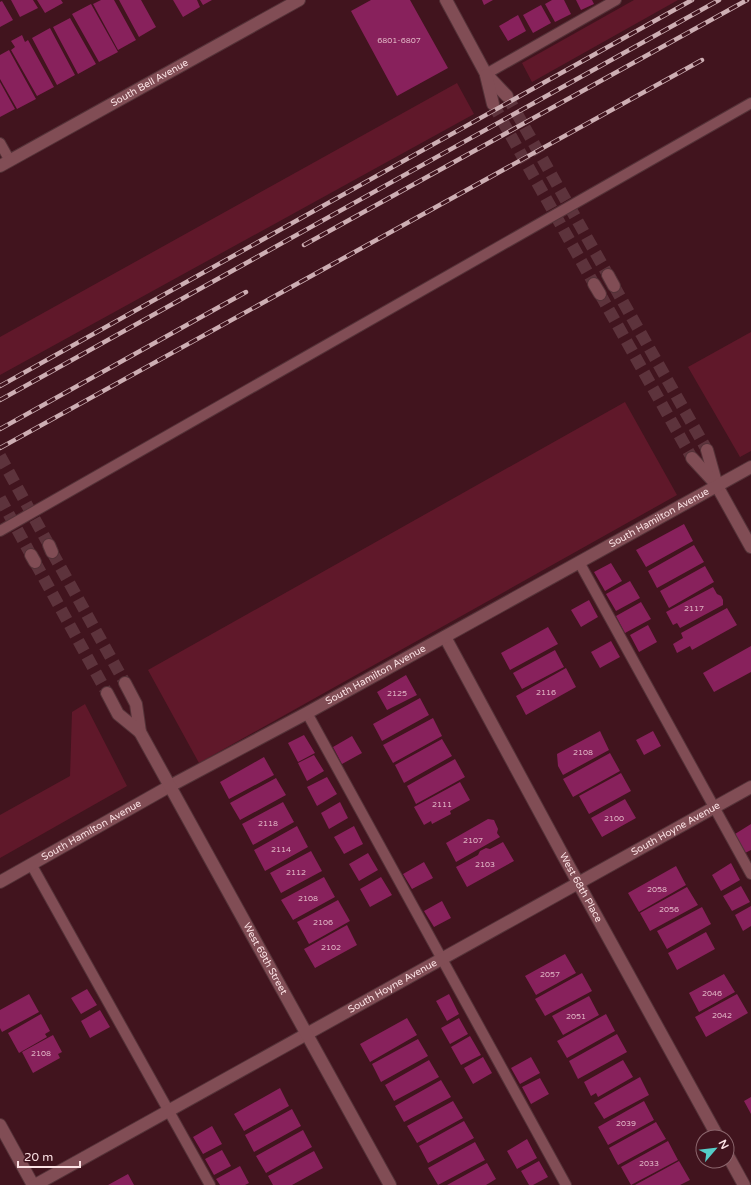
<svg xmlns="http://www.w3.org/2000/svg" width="751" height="1185" font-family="'Varela Round',sans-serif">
	<rect width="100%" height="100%" fill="#41141e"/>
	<!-- green -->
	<path fill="#60182a" d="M634,0H678L532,82L522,63Z
		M457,83L474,114L0,375V337Z
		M751,332V451L740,457L688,367Z
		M625,402L677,495L199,763L148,670Z
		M85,704L127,786L0,858V815L70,776L72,712Z"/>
	<!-- building -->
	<path fill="#88215c" d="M11,0H33L38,8L20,17Z
		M37,0H61L63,3L45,13Z
		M101,0H114L136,40L118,50L93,4Z
		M119,0H141L156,27L139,37Z
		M173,0H197L200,7L183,17Z
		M200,0H212L203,5Z
		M371,0H410L448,68L397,96L351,11Z
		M482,0H493L484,5Z
		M552,0H564L571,14L555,22L545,4Z
		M576,0H592L594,4L581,10Z
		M2,1L13,20L0,27V2Z
		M91,4L118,52L99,62L72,14Z
		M541,5L551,23L533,33L523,15Z
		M518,15L526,31L508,41L499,26Z
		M70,18L96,64L78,74L53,27Z
		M50,28L75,75L57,85L32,38Z
		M22,35L25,42L28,40L54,87L37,96L11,50L15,47L11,41Z
		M9,50L36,99L17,109L0,79V55Z
		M0,82L15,109L0,117Z
		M684,524L693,541L646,567L636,550Z
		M694,545L704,562L657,588L648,571Z
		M611,563L622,581L605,591L594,572Z
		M705,566L714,582L669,608L660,591Z
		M630,581L640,598L616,611L606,594Z
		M713,587L717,594L721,596L723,600V605L680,628L677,623L673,625L666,612Z
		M589,600L598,617L581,627L571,610Z
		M641,602L651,619L625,633L616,616Z
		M727,608L737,625L692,650L690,646L677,653L673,644L683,638L681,633Z
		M648,625L657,642L639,652L630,635Z
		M548,627L558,644L510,670L501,653Z
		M611,641L620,657L600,668L591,652Z
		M751,646V672L714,692L703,673Z
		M555,650L564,667L522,689L513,673Z
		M566,668L576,687L526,715L516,696Z
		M406,675L417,695L387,710L377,692Z
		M420,698L429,715L382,741L373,724Z
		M433,718L442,736L393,763L383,745Z
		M600,731L609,750L563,775L558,766L557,754Z
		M653,731L661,746L644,755L636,740Z
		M304,735L315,753L298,762L288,743Z
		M352,736L362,753L342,764L333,747Z
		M442,739L452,756L404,783L395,765Z
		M610,753L620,771L573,797L563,779Z
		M314,755L324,771L307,781L298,763Z
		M264,757L274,775L229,799L220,782Z
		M455,759L465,777L416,804L407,786Z
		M621,773L631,791L589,814L579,796Z
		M327,777L337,794L317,806L307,787Z
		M276,778L286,795L240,820L230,803Z
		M460,782L470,800L450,811L451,814L432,824L431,821L424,825L414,807Z
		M625,799L636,818L602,837L591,818Z
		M283,802L294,822L253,845L242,824Z
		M340,802L348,818L329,829L321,813Z
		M488,819L494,820L498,829L497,833L500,837L456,862L446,843Z
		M751,824V850L745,853L735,834Z
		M297,826L308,847L265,871L254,850Z
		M354,826L363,844L344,854L334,837Z
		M503,842L514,861L467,887L456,867L478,855L480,851L486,848L490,849Z
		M311,851L322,871L281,893L270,873Z
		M368,853L378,870L359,881L349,864Z
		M424,862L433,878L412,889L403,874Z
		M731,863L740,880L721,891L712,875Z
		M676,866L686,885L639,912L628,893Z
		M324,877L335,897L293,920L281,900Z
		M381,877L392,895L370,907L360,889Z
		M741,886L750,902L732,911L723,896Z
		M687,887L698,905L650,931L640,913Z
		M338,900L350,921L309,944L297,922Z
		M442,901L451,918L434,927L424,911Z
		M751,906V926L743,931L735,915Z
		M702,907L711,924L667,949L657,931Z
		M347,925L357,945L315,968L304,949Z
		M706,932L715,949L677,970L668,953Z
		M565,954L576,973L536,995L525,976Z
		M582,973L592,991L545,1016L535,999Z
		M724,974L735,992L699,1012L689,993Z
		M87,989L97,1005L81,1014L71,998Z
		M29,994L39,1012L2,1032L0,1028V1010Z
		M449,994L459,1014L447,1021L436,1001Z
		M737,994L748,1013L706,1037L695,1017Z
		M589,996L599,1015L563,1035L552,1016Z
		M100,1010L110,1027L90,1038L81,1021Z
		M41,1014L50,1031L45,1034L47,1037L19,1053L8,1033Z
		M606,1014L615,1031L567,1058L557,1041Z
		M407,1018L417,1035L370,1062L360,1044Z
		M459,1018L468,1034L450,1044L441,1028Z
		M617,1034L627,1052L578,1079L569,1061Z
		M53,1035L62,1052L58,1054L60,1058L33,1073L22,1052Z
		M470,1036L481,1055L461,1065L451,1047Z
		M418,1039L428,1056L381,1082L372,1064Z
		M483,1057L492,1073L473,1084L464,1068Z
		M531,1057L540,1073L520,1084L511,1068Z
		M429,1060L439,1077L394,1101L385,1085Z
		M623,1060L633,1077L598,1097L596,1093L591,1096L584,1082Z
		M640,1077L649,1095L604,1119L594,1103Z
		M540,1078L549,1094L531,1104L522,1087Z
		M441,1080L451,1097L404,1122L395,1106Z
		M280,1088L289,1106L244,1131L234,1114Z
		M751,1097V1114L744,1101Z
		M453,1101L463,1118L417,1143L407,1126Z
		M644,1101L654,1120L608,1145L598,1127Z
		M292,1109L301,1126L254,1152L245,1135Z
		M464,1121L474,1138L428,1163L419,1146Z
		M656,1122L666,1139L618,1165L609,1148Z
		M212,1126L222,1144L203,1154L193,1137Z
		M303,1130L312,1147L266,1173L256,1156Z
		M527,1139L537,1158L517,1169L507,1151Z
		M668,1141L678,1160L631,1185L621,1167Z
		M475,1142L485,1160L438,1185L428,1168Z
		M222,1150L231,1166L214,1175L205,1159Z
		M314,1151L323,1168L292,1185H273L268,1176Z
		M539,1161L548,1177L533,1185H529L521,1171Z
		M679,1161L690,1180L680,1185H635Z
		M487,1163L496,1179L486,1185H447Z
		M240,1166L249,1183L245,1185H220L216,1179Z
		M128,1174L134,1185H108Z"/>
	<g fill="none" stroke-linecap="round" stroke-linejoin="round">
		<!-- street-tunnel -->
		<path stroke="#5d333c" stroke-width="12" stroke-dasharray="12 6" stroke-linecap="butt" d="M507,96L608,275
			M493,104L594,284
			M614,286L707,450
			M600,294L692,458"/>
		<!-- secondary-tunnel -->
		<path stroke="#5d333c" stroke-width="12" stroke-dasharray="12 6" stroke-linecap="butt" d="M0,456L49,545
			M0,498L31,555
			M52,552L125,683
			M35,562L107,693"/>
		<defs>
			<path id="lane" d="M486,74L616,0
				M0,143L10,161
				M0,531L751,103
				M579,562L751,874
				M307,713L566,1185
				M31,864L210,1185"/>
			<g id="street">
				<path d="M446,0L486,74L507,96"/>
				<path d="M486,75L493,104"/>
				<path id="s1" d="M0,166L299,0"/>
				<path d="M608,275L614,286"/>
				<path d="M594,284L600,294"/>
				<path d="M707,450L717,486L751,547"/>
				<path d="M692,458L715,483"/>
				<path id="s2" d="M445,637L565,859L718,1137"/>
				<path id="s3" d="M0,882L170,786L307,713L751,467"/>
				<path d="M0,1125L33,1185"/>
				<path d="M727,1154L744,1185"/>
				<path id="s4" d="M35,1185L751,787"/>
			</g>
			<g id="secondary">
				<path d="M49,545L52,552"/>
				<path d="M31,555L35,562"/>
				<path id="s5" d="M125,683L136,704L140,732L390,1185"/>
				<path d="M107,693L118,714L140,732"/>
			</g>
		</defs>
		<!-- lane casing -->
		<use href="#lane" stroke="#543238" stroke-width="12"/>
		<!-- street casing -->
		<use href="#street" stroke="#543238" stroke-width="14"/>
		<!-- secondary casing -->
		<use href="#secondary" stroke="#543238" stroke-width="14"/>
		<!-- lane -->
		<use href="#lane" stroke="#814d55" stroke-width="10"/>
		<!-- street -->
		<use href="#street" stroke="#814d55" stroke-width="12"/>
		<!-- secondary -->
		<use href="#secondary" stroke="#814d55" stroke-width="12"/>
		<defs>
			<path id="rail" d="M304,245L747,0
				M0,386L692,0
				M0,400L719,0
				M0,429L246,292
				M0,448L702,60"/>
		</defs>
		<!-- rail casing -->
		<use href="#rail" stroke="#cdaeb3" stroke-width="4.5"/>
		<!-- rail -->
		<use href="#rail" stroke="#41141e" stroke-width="3" stroke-dasharray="9" stroke-linecap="butt"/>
	</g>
	<g text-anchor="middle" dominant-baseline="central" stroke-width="3" stroke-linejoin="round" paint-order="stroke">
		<!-- number labels -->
		<g font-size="8" fill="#deb1c2">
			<text x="399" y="40">6801-6807</text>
			<text x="694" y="608">2117</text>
			<text x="546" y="692">2116</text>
			<text x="397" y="693">2125</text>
			<text x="583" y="752">2108</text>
			<text x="442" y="804">2111</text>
			<text x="614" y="818">2100</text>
			<text x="268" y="823">2118</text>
			<text x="473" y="840">2107</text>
			<text x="281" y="849">2114</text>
			<text x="485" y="864">2103</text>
			<text x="296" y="872">2112</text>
			<text x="657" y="889">2058</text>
			<text x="308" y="898">2108</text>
			<text x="669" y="909">2056</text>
			<text x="323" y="922">2106</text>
			<text x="331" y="947">2102</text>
			<text x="550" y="974">2057</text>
			<text x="712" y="993">2046</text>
			<text x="722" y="1015">2042</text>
			<text x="576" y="1016">2051</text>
			<text x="41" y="1053">2108</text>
			<text x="626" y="1123">2039</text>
			<text x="649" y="1163">2033</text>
		</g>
		<!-- street labels -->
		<g font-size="10" fill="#fbe1e4" stroke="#41141e">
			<text stroke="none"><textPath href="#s1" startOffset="171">South Bell Avenue</textPath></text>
			<text stroke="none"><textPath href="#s3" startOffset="753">South Hamilton Avenue</textPath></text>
			<text stroke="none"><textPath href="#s3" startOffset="429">South Hamilton Avenue</textPath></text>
			<text stroke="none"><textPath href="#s4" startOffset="733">South Hoyne Avenue</textPath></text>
			<text stroke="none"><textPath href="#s3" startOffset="105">South Hamilton Avenue</textPath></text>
			<text stroke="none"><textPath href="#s2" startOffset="285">West 68th Place</textPath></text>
			<text stroke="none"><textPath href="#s5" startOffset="311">West 69th Street</textPath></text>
			<text stroke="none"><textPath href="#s4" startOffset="409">South Hoyne Avenue</textPath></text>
		</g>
	</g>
	<!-- north arrow -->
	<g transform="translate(715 1149) rotate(62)"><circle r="19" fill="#41141e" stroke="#8b666d"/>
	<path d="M0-3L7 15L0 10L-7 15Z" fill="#54cdc7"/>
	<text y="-6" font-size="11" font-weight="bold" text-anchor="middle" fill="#fbe1e4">N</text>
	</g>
	<!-- scale -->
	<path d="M18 1161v6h62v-6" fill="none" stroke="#fbe1e4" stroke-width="2"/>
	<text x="24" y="1161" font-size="12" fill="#fbe1e4" stroke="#41141e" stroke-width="3" paint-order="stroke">20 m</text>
</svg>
